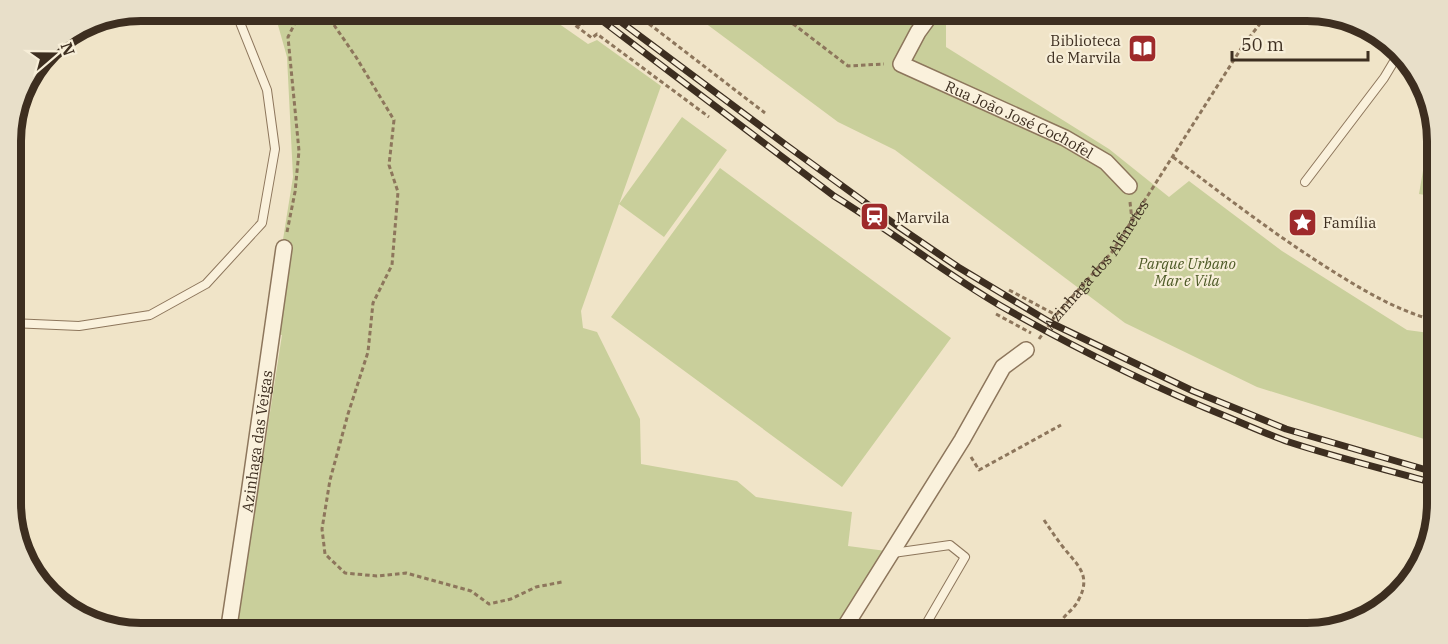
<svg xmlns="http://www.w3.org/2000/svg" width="1448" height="644" font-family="'IBM Plex Serif',serif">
	<rect width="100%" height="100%" fill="#f0e4c8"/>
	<!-- green -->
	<path fill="#c9cf9b" d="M274,11H559L561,12L555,21L588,44L597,40L661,86L581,311L583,328L597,332L640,419L641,464L737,481L756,497L852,512L848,546L886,551L838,626L342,633H250L238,620L282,335L268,333L293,177L287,57Z
		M689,11H946V47L1109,149L1169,197L1189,181L1282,251L1407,330L1437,334V443L1257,387L1125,323L895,150L838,122Z
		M682,117L727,150L664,237L619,204Z
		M1425,159L1436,161L1437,197L1419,194Z
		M720,168L951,338L842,487L611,317Z"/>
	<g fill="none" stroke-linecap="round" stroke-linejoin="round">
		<defs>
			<path id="service" d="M1305,182L1384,78L1399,53
				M11,323L79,326L150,315L206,284L262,223L275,149L267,90L235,10
				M893,553L950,545L965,557L922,631"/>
			<g id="minor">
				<path id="s2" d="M934,10L918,32L901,64L1065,138L1106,162L1129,186"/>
				<path id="s3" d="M228,633L249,494L284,248"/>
				<path d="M841,633L962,440L1003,367L1026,350"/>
			</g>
		</defs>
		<!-- service casing -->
		<use href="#service" stroke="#8d765c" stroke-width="10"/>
		<!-- minor casing -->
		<use href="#minor" stroke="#8d765c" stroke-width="18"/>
		<!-- path -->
		<g stroke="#8d765c" stroke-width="3" stroke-dasharray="4.5 3" stroke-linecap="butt">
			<path d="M317,10L334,25L356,57L394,120L389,165L398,192L392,265L373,303L368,352L348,414L330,480L322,529L325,554L345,573L377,576L406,573L471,591L489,604L511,599L536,587L562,582"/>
			<path d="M568,10L564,17L592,38L597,34L709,117"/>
			<path d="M631,10L765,113"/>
			<path d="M775,10L848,66L884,64"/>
			<path d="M576,26L589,22"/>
			<path d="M1173,157C1226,197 1278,237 1334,272C1366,292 1400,312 1437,321"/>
			<path d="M1130,202L1132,220"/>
			<path d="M287,232L295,192L299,151L288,37L297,19L306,10"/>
			<path d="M1009,290L1056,315"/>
			<path d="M996,314L1031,333"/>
			<path id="s1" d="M1039,339L1056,315L1112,252L1244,44L1271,10"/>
			<path d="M971,457L979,470L1061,425"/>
			<path d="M1044,520C1050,529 1056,538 1063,547C1076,564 1092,574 1079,599C1072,614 1061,613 1057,633"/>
			<path d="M1150,633L1149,630L1164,623"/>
		</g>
		<!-- service -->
		<use href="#service" stroke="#faf1dc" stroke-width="8"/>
		<!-- minor -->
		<use href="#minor" stroke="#faf1dc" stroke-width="15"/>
		<defs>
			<path id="rail" d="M588,10L834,196C891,231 943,272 1001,306C1075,348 1151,386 1230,418C1249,426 1269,435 1289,442C1338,458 1388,470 1437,484
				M605,10L786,145L896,225L958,267L1051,323L1193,391L1286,429L1437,473"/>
		</defs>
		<!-- rail casing -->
		<use href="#rail" stroke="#3d2e20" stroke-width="7"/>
		<!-- rail -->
		<use href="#rail" stroke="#f7eed8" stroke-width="4.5" stroke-dasharray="14" stroke-linecap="butt"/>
	</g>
	<!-- icons -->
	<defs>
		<symbol id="library-square" viewBox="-11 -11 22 22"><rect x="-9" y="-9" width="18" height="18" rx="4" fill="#9e2a2b" stroke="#f7eed8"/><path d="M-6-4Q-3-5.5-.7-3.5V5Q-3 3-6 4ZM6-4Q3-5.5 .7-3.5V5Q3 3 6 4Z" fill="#fff"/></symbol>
		<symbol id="station-square" viewBox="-11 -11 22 22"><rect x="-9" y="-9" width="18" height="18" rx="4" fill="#9e2a2b" stroke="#f7eed8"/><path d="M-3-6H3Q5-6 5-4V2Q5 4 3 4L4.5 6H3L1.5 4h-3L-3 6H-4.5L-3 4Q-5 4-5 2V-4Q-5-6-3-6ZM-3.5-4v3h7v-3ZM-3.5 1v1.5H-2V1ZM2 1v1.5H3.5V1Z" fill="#fff"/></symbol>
		<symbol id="sight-square" viewBox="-11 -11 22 22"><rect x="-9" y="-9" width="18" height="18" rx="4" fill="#9e2a2b" stroke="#f7eed8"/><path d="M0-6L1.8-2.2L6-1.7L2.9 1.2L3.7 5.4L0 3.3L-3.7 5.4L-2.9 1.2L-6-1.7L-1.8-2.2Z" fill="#fff"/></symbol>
	</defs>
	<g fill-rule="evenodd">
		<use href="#library-square" x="1126" y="32" width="33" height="33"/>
		<use href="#station-square" x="858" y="200" width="33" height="33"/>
		<use href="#sight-square" x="1286" y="206" width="33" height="33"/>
	</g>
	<g text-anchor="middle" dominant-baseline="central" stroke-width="4.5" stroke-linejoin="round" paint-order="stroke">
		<!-- poi labels -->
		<g font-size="15" fill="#3d2e20" stroke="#f7eed8" text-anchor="start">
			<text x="1121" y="40" text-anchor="end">Biblioteca<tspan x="1121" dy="17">de Marvila</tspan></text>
			<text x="896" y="217">Marvila</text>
			<text x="1323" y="222">Família</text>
		</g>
		<!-- street labels -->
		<g font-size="15" fill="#3d2e20" stroke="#f7eed8">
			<text stroke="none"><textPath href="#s2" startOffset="194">Rua João José Cochofel</textPath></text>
			<text stroke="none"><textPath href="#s1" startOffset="94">Azinhaga dos Alfinetes</textPath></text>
			<text stroke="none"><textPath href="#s3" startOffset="194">Azinhaga das Veigas</textPath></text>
		</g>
		<!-- park labels -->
		<g font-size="15" font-style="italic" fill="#4d5a26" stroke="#f7eed8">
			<text x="1187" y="263">Parque Urbano<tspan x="1187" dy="17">Mar e Vila</tspan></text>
		</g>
	</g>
	<!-- crop -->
	<path d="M0 0H1448V644H0ZM141 21H1307A120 120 0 0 1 1427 141V503A120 120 0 0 1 1307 623H141A120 120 0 0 1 21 503V141A120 120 0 0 1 141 21Z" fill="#e8dfc9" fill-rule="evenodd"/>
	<path fill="none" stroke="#3d2e20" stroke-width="8" d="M141 21H1307A120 120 0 0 1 1427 141V503A120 120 0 0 1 1307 623H141A120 120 0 0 1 21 503V141A120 120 0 0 1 141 21Z"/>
	<!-- north arrow -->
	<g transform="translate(54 54) rotate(70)" stroke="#f7eed8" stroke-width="4.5" paint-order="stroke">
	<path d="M0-4.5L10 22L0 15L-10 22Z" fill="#3d2e20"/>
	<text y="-9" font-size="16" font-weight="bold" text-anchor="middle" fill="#3d2e20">N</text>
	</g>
	<!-- scale -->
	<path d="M1232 51v9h136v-9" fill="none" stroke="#3d2e20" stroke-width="3"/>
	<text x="1241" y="51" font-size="18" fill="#3d2e20" stroke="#f7eed8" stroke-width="4.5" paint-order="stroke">50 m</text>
</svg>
